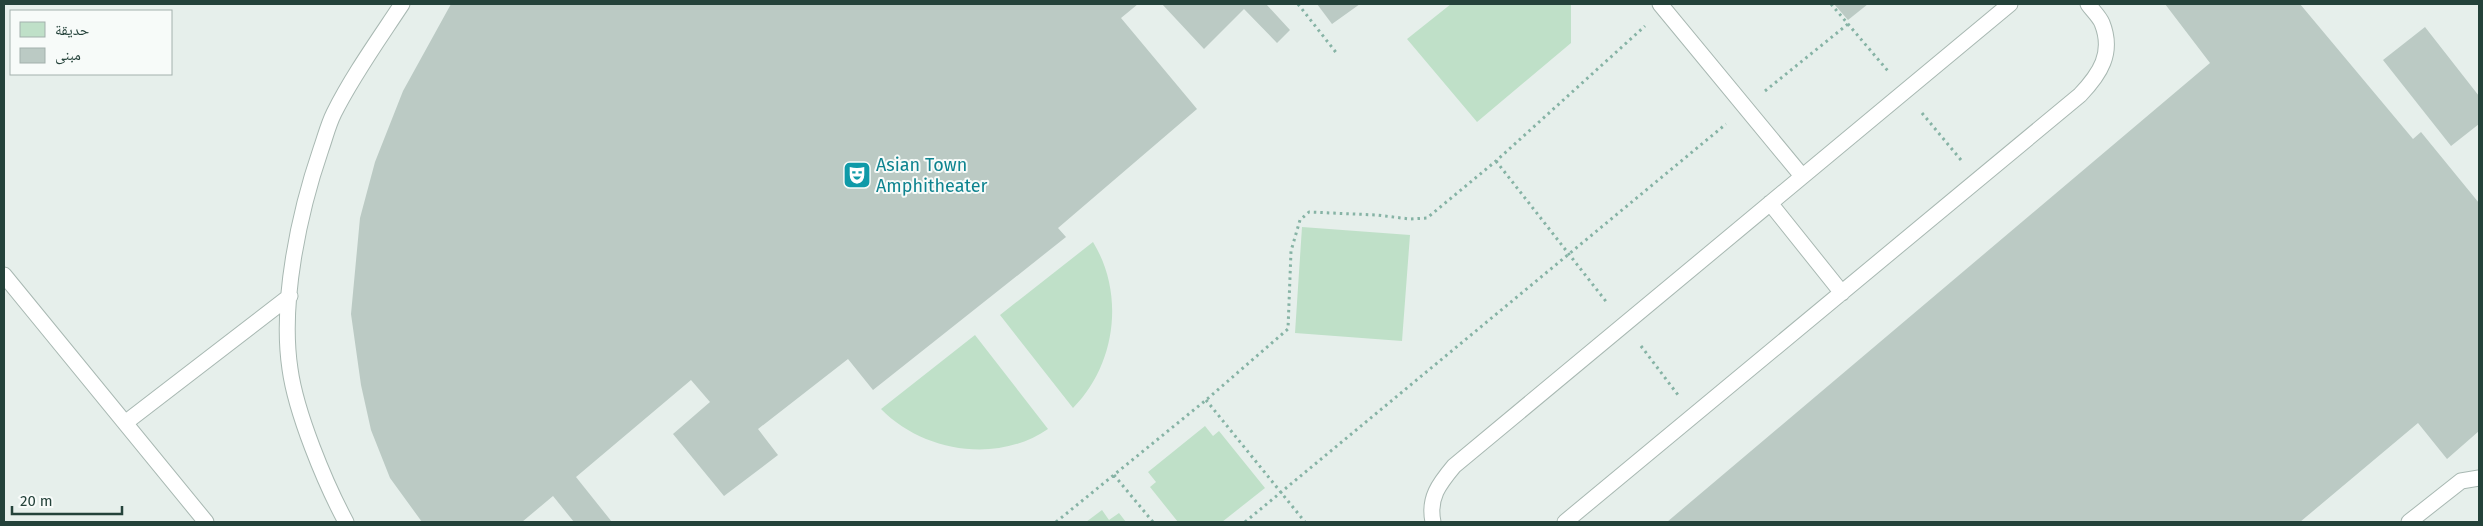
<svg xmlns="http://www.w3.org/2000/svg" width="2483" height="526" font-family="'Fira Sans','Noto Naskh Arabic',sans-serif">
	<rect width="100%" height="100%" fill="#e6efeb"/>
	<!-- green -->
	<path fill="#bfe0c8" d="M1451,4H1571V43L1477,122L1407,39Z
		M1302,227L1410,235L1402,341L1295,333Z
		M1093,242C1125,294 1116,365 1073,408L1000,315Z
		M975,335L1048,429C997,464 923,452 881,409Z
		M1205,426L1213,436L1219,431L1265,488L1222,522H1178L1150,487L1156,482L1148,472Z
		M1102,510L1109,520L1119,513L1126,522H1086Z"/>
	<!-- building -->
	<path fill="#bbcac4" d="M451,4H1138L1121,18L1197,109L1058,228L1066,237L873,390L848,359L758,429L778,455L724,496L673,434L710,402L691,380L576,477L612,522H574L553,496L522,522H422L390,478L371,430L361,385L351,314L360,218L375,162L403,91Z
		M1162,4H1266L1290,30L1277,43L1244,9L1204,49Z
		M1317,4H1360L1332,24Z
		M1834,4H1868L1848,20Z
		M2165,4H2300L2413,139L2421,132L2479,203V431L2447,459L2418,423L2300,522H1667L2210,63Z
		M2425,27L2479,96V124L2451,146L2383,60Z"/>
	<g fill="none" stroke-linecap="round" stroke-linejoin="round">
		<defs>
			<path id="service" d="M1660,4L1802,176
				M1770,203L1842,293
				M4,275L206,522
				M125,423L290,296
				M346,522C325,483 296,413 290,369C280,302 299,213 321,149C325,138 328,125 334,113C353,75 379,39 402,4
				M1433,522C1428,498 1439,484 1454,466L2010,4
				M1565,522L2080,95C2100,74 2114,53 2102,23C2099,16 2092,10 2088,4
				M2409,522L2461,481L2479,478"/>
		</defs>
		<!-- service casing -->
		<use href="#service" stroke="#a8b8b2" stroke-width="17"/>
		<!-- path -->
		<path stroke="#86b3a5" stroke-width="3" stroke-dasharray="2.5 4" stroke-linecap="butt" d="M1298,4L1338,55
			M1831,4L1888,71
			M1765,91L1848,24
			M1922,113L1961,160
			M1496,161L1608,304
			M1641,346L1678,395
			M1206,400L1305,522
			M1114,475L1153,522
			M1056,522L1206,400L1288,329L1291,251L1300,220L1309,212L1376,215L1410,219L1427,218L1496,161L1645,26
			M1245,522L1726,124"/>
		<!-- service -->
		<use href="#service" stroke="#fff" stroke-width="15"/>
	</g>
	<!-- icons -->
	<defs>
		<symbol id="theatre-square" viewBox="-11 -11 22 22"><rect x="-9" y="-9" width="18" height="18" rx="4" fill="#0f9aa8" stroke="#f7fbf9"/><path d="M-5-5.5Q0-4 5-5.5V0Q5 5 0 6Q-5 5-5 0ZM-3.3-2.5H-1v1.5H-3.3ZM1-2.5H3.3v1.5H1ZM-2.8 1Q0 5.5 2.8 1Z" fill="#fff"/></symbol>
	</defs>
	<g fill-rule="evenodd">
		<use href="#theatre-square" x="841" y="159" width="32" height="32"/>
	</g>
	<g text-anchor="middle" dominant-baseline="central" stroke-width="4" stroke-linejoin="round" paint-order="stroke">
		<!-- culture labels -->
		<g font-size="18" fill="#0d838f" stroke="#f7fbf9" text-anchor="start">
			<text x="876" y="165">Asian Town<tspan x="876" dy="21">Amphitheater</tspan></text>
		</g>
	</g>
	<!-- border -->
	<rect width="2483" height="526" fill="none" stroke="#24423a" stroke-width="10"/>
	<!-- legend -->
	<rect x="10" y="10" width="162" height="65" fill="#f7fbf9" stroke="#a3b1ad"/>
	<rect x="20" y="22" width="25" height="15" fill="#bfe0c8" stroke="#a3b1ad"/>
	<text x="55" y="35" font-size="15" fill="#24423a">حديقة</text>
	<rect x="20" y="48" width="25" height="15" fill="#bbcac4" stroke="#a3b1ad"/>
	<text x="55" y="60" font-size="15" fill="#24423a">مبنى</text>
	<!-- scale -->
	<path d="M12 506v8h110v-8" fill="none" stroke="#24423a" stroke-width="2.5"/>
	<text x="20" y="506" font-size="15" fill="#24423a" stroke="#f7fbf9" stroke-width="4" paint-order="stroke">20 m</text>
</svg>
